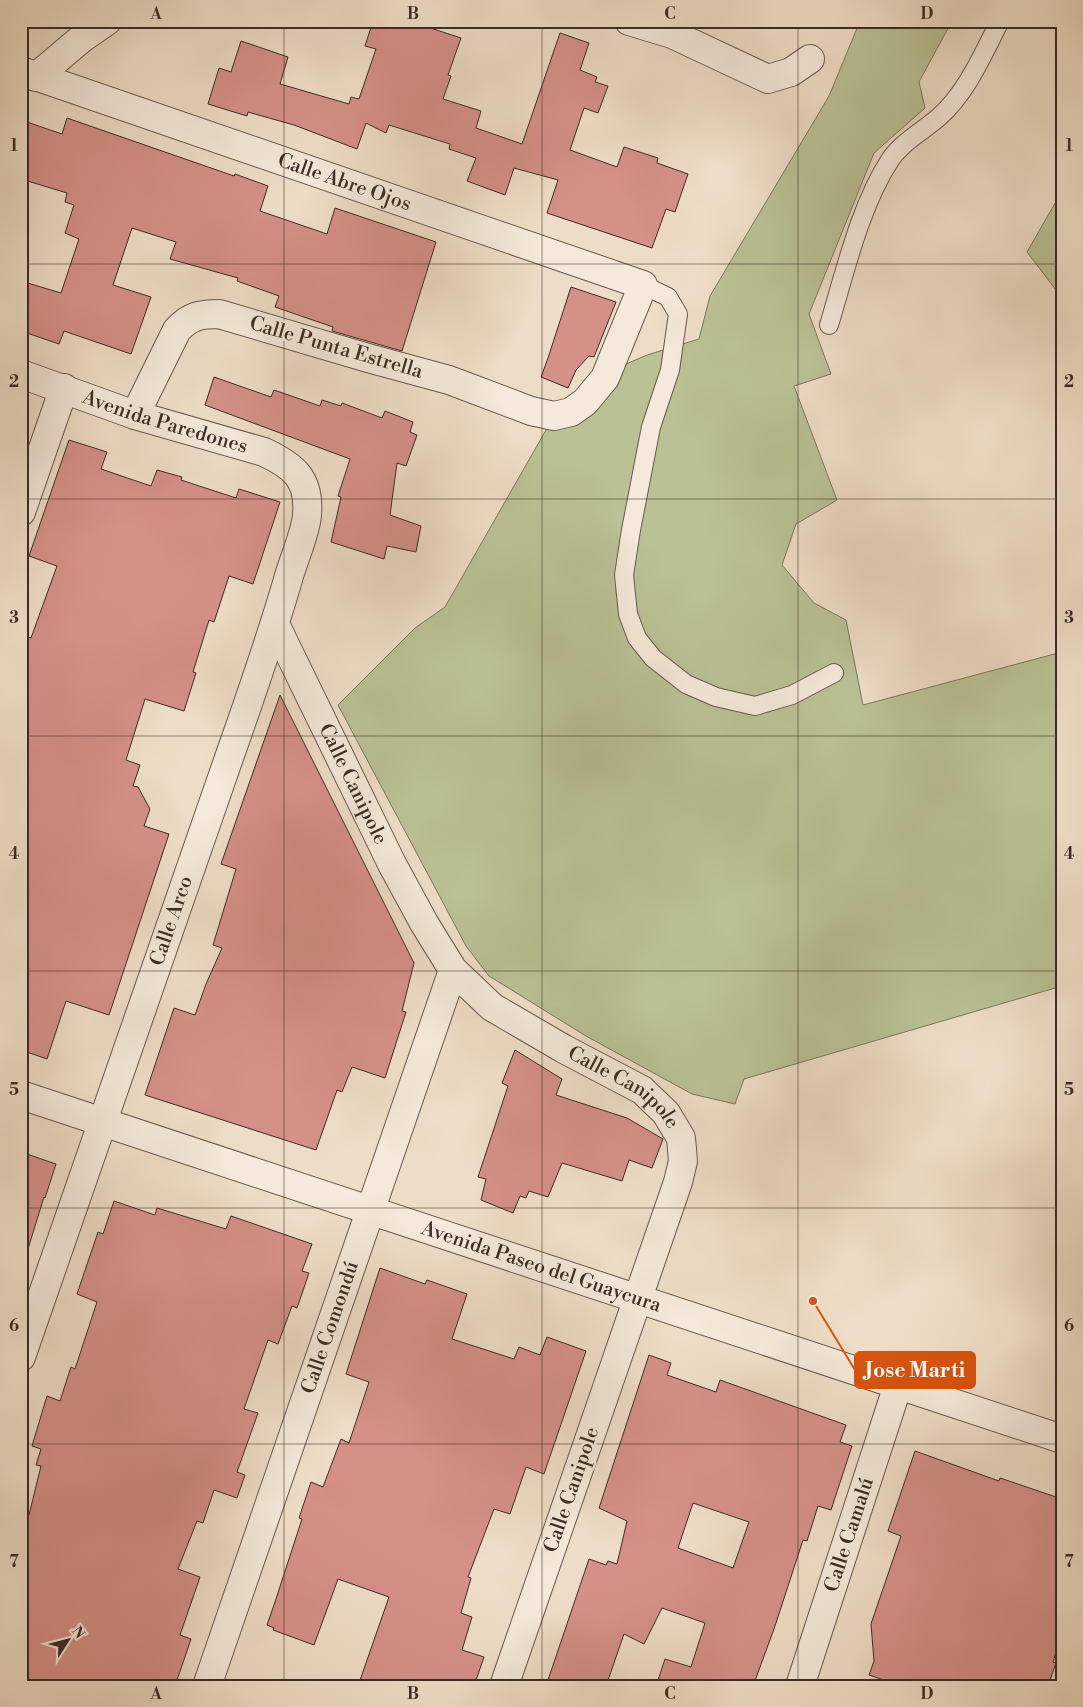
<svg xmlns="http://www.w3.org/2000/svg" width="1083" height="1707" font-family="'Libre Bodoni',serif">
	<rect width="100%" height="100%" fill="#eeddc6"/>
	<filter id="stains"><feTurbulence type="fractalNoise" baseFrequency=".004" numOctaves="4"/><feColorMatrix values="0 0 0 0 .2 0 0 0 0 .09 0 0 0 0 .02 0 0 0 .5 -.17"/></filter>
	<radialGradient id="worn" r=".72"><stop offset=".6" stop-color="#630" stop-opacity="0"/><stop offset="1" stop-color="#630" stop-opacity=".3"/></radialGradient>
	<!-- green -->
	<path fill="#b9c195" stroke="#7a765e" d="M860,21H952L919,82L925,108L874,153L809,314L831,374L794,386L837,500L796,524L782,565L814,603L846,620L863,705L1062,652V986L744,1079L735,1104L692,1094L586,1036L489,976L466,946L338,705L415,628L445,607L554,416L626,364L647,355L699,339L710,296L829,96Z
		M1062,191V298L1027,252Z"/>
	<!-- building -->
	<path fill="#d59088" stroke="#3a2c26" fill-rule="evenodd" d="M373,21H409L461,38L448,75L451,76L443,99L481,111L476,128L522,144L560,33L589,43L580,70L597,77L595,82L608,86L598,113L584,108L570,150L617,167L624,147L658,158L657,163L688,174L675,212L666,209L652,248L547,213L558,180L514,168L505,195L467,181L476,158L449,149L450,144L389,125L386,133L366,123L357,149L294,125L248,112L247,116L208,104L219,68L231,72L241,41L288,57L280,84L349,104L351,97L359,99L376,49L365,46Z
		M67,118L234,176L235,174L268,186L260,211L327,234L335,208L436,242L402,351L332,331L333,327L275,307L279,296L237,281L238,278L170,259L176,242L132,228L113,285L151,297L131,354L64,331L59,344L21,331V281L61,293L79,239L65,233L74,205L65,202L67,193L21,179V120L62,134Z
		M571,287L616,302L594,357L589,356L576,370L568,388L541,377L548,358Z
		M214,377L271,397L274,390L320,406L322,400L341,406L342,403L382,418L385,411L413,422L410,432L417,435L406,466L397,463L390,515L421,526L416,552L387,546L384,559L331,542L341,497L338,496L350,459L205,405Z
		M69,440L107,452L101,469L151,486L157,470L182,477L181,480L236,498L239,489L280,502L253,584L229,576L214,622L209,620L193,672L196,673L184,711L145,699L126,760L140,765L133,786L138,787L150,809L144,826L169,834L109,1015L66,1001L47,1059L21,1050V635L31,638L57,566L29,556Z
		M280,695L414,963L402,1011L406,1012L385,1078L352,1067L342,1092L337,1090L316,1150L145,1095L174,1008L195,1015L206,984L222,948L213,945L236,869L221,864Z
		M515,1050L562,1079L556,1095L627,1118L663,1139L652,1168L629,1160L622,1181L562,1163L548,1197L529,1191L526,1198L520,1196L513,1213L481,1200L486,1179L478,1177L508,1086L502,1083Z
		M21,1152L56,1164L45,1198L44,1197L27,1252L21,1251Z
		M114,1201L155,1215L157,1208L226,1229L231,1216L312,1244L302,1271L309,1273L297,1308L292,1306L278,1344L268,1340L244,1409L258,1413L237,1472L245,1475L237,1498L214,1490L203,1523L197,1521L178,1569L200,1577L180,1635L191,1639L175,1686H21V1513L29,1515L41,1466L36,1465L41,1449L32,1446L47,1396L60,1401L71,1367L75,1369L97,1302L77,1294L98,1232L103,1234Z
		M380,1268L425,1284L427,1280L467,1294L452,1339L514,1359L519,1347L540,1355L547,1337L586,1351L544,1474L526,1467L510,1514L494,1509L468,1577L471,1578L461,1613L472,1617L462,1650L484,1657L474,1686H358L389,1597L338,1579L314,1645L273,1630L274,1628L267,1625L275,1602L302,1519L299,1518L311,1482L323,1487L341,1439L349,1443L369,1382L346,1374Z
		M649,1355L671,1363L667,1375L716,1392L720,1380L846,1425L840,1442L852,1446L831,1510L818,1506L807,1541L803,1540L774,1629L753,1686H656L665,1659L691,1667L705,1623L662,1608L644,1644L624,1634L606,1686H546L589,1559L606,1565L608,1561L617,1564L627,1521L599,1508ZM693,1503L749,1522L733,1568L678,1548Z
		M915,1451L999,1481L1000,1478L1062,1499V1620L1056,1637L1060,1639L1053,1662L1056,1663L1048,1686H901L869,1675L874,1661L871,1624L901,1536L888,1531Z"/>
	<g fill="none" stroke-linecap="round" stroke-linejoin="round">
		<defs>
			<path id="service" d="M643,285L668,297L678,314L670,370L651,427L631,530L624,575L628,614L637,638L653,658L686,684L716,697L755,706L792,695L834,673
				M829,325C845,272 860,206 890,160C902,142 923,131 939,117C967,92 983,54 1000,21"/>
			<g id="minor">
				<path d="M629,21L672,34L768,79L791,72L810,59"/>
				<path id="s1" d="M21,71L643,285L605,378L585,402L571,412L554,416L531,411L449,380L368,358L219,314C200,314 190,316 177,330L135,415"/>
				<path d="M36,77L81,39L107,21"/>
				<path id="s2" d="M21,374L135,415L264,452C294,466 310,479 307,515C306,531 294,559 289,576C270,643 246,709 223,775C155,969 87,1163 21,1357"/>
				<path d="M21,512L64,388"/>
				<path id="s3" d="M275,624L392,864L424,923L453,970L492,1007L564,1049L642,1090L666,1113L681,1138L683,1161L678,1182L504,1686"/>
				<path id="s4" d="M207,1686L453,970"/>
				<path id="s5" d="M800,1686L898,1385"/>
			</g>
			<g id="tertiary">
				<path id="s6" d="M21,1095L1062,1439"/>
			</g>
		</defs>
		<!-- service casing -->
		<use href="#service" stroke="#67584e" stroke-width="20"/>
		<!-- minor casing -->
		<use href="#minor" stroke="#67584e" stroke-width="30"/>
		<!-- tertiary casing -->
		<use href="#tertiary" stroke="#67584e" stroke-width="30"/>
		<!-- service -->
		<use href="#service" stroke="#f4e9da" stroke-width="18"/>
		<!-- minor -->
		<use href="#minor" stroke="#f4e9da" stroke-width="28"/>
		<!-- tertiary -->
		<use href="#tertiary" stroke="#f4e9da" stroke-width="28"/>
	</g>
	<!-- grid -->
	<path fill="none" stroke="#3a2c26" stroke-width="1" stroke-opacity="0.55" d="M284,21V1686M542,21V1686M798,21V1686M21,264H1062M21,499H1062M21,736H1062M21,971H1062M21,1208H1062M21,1444H1062"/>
	<g text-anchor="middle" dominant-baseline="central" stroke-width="5" stroke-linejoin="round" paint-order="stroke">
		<!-- street labels -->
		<g font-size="20" fill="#3a2c26" stroke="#f4e9da">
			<text stroke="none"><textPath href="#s1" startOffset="342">Calle Abre Ojos</textPath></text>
			<text transform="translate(336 348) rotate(16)">Calle Punta Estrella</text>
			<text stroke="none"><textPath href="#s2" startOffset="152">Avenida Paredones</textPath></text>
			<text stroke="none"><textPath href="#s3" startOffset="178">Calle Canipole</textPath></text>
			<text transform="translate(172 921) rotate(-71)">Calle Arco</text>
			<text stroke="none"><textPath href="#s3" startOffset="598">Calle Canipole</textPath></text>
			<text stroke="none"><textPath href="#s6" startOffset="548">Avenida Paseo del Guaycura</textPath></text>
			<text stroke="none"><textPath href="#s4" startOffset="379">Calle Comondú</textPath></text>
			<text transform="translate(572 1490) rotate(-71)">Calle Canipole</text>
			<text stroke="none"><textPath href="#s5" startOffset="159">Calle Camalú</textPath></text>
		</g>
	</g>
	<!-- callouts -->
	<path fill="none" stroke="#d7540f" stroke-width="2" d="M813 1301L855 1370"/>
	<circle fill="#d7540f" stroke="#f4e9da" stroke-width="2" cx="813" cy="1301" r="5"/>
	<rect fill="#d7540f" stroke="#d7540f" stroke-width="2" x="855" y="1352" width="120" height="36" rx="5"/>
	<g font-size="21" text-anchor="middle" font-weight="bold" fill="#fff">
		<text x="915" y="1377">Jose Marti</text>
	</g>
	<!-- margin -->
	<rect width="1083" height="1707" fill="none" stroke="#eeddc6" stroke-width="55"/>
	<!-- north arrow -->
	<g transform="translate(68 1640) rotate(54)" stroke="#f4e9da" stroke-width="4" paint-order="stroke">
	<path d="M0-4L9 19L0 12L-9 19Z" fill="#3a2c26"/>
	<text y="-8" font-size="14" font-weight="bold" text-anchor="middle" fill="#3a2c26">N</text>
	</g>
	<rect x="28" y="28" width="1028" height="1652" fill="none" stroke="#3a2c26" stroke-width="2"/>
	<g font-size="16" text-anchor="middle" font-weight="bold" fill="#3a2c26">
		<text x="156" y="19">A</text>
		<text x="413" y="19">B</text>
		<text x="670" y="19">C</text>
		<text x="927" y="19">D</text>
		<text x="14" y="151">1</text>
		<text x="1069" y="151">1</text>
		<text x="14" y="387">2</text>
		<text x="1069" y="387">2</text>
		<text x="14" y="623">3</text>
		<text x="1069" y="623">3</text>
		<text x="14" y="859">4</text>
		<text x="1069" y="859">4</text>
		<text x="14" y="1095">5</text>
		<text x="1069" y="1095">5</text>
		<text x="14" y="1331">6</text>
		<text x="1069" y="1331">6</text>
		<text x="14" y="1567">7</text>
		<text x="1069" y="1567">7</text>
		<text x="156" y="1699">A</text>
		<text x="413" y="1699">B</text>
		<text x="670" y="1699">C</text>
		<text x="927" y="1699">D</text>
	</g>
	<rect width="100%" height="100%" filter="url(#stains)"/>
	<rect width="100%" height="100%" fill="url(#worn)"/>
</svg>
